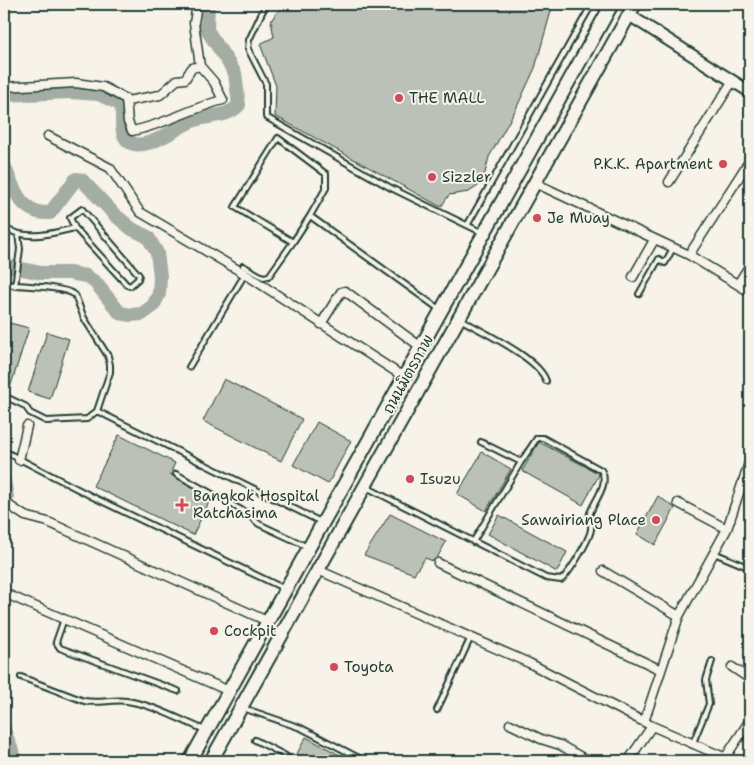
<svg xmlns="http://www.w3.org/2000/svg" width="754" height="765" font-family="'Shantell Sans','Playpen Sans Thai',sans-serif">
	<rect width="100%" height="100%" fill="#f7f3e8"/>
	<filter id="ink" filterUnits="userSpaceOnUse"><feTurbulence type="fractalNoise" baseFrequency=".02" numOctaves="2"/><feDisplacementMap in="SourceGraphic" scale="10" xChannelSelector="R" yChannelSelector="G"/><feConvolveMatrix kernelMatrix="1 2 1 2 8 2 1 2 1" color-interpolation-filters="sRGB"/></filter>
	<g filter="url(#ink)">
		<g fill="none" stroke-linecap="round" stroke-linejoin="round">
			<!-- river -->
			<path stroke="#a4ada3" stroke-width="14" d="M4,95L71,92L98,94L120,104C125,115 118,132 128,141C144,154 177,127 192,121C209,114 226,119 239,105L235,73L207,30L208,4
				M4,165C13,188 21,215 50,213L76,179L82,180L115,215L132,229L148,237L157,253L160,276L159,294L153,306L142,314L131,315L120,313L95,282L86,276L69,273H41L4,265
				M4,481L7,497
				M4,730L16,761"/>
		</g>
		<!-- building -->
		<path fill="#bbc1b6" stroke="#1f3d34" d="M287,4H553L535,68L516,109L489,157L484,177L478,186L469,192L449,195L441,207L275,116L276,86L260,44L274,37L271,21L276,13Z
			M6,322L29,328L10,388L4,386V329Z
			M47,332L69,339L50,399L28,392Z
			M224,379L302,419L281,461L203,421Z
			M317,422L351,441L328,484L293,465Z
			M119,435L175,463L170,474L211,498L193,535L93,486Z
			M539,442L598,473L599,475L583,505L522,471Z
			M482,452L511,469L486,511L457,494Z
			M658,496L675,508L655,545L637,534Z
			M390,514L446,542L437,558L433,561L425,558L414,574L364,555Z
			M499,515L567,552L557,572L488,534Z
			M306,737L351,761H293Z"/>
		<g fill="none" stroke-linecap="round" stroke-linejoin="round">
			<defs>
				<path id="service" d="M266,4L249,40L248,49L266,84V117L391,188L483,233
					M595,4L606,10
					M310,216L326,188V174L278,138L235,207L293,242L310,216L439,309
					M468,224L592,4
					M4,228C28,241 50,234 75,228L127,285L130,286L138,279L139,275L82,209L70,218L75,228
					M243,266L263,277L269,276L293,242
					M4,284C21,286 64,286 75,295L84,318L108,356L110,365V372L97,411L87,419L46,421L30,413L25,406L4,396
					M15,286L20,249L18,234
					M639,294L659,259L665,263L673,248
					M460,319C482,332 539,358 546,381
					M189,367L245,274
					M97,411L321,522
					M4,451L93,497L283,588
					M176,474L245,512L259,524L308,547
					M366,487L546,578L561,580C569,574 590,539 591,529C592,523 588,519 590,513C595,500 610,483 601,470L543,438H537L521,462L481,442
					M473,542L521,462
					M714,553L750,568
					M64,619L56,642L60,648L178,691
					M21,677L84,701C99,704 112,699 127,701C154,705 180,720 205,730
					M243,708L301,728L365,761
					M437,710L471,637
					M255,740L286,756
					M692,745L709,704L706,680L712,661"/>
				<path id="minor" d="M4,87L76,83L103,87L126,99L128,122L132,131C164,125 191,108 223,100L214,82L200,66L194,23L197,4
					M127,101L160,95L177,80L185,79L192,68L200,66
					M48,136L110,168L140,212L245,274L404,377
					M669,182L732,82
					M535,183L689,255L750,292
					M689,255L750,160
					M633,277L654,240
					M738,284L750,265
					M321,324L341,292L345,291L421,347
					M19,460L27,426
					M4,502L25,516L48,522L267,621
					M678,503L727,529
					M438,563L661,670
					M318,570L529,663L652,726L733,761
					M603,571L679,616
					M4,593L229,691
					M732,667L750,679
					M750,690V695
					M644,722L679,616L727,529L750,460
					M510,724L541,739L560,745L588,761
					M725,758L750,720
					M628,761L652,726
					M747,761L750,757"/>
				<path id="tertiary" d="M629,15L750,92"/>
				<path id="trunk" d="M190,761L612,4
					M211,761L635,4"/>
			</defs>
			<!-- service casing -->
			<use href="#service" stroke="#1f3d34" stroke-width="8"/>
			<!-- minor casing -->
			<use href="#minor" stroke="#1f3d34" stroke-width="11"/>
			<!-- tertiary casing -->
			<use href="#tertiary" stroke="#1f3d34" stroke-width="14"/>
			<!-- trunk casing -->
			<use href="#trunk" stroke="#1f3d34" stroke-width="16"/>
			<!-- service -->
			<use href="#service" stroke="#f7f3e8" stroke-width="4"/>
			<!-- minor -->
			<use href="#minor" stroke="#f7f3e8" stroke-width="8"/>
			<!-- tertiary -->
			<use href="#tertiary" stroke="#f7f3e8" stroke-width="10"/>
			<!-- trunk -->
			<use href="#trunk" stroke="#f7f3e8" stroke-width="12"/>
		</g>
	</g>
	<!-- markers -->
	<g fill="#d1495b" stroke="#f7f3e8" stroke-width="2">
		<circle cx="399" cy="98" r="5"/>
		<circle cx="723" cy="164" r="5"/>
		<circle cx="432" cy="177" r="5"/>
		<circle cx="537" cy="218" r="5"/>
		<circle cx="410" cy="479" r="5"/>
		<path d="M179.5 497.5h5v5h5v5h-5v5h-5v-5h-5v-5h5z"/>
		<circle cx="656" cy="520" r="5"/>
		<circle cx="214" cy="631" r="5"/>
		<circle cx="334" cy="667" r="5"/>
	</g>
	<g text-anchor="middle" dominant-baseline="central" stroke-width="4" stroke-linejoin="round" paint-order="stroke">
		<!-- poi labels -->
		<g font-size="15" fill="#1f3d34" stroke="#f7f3e8" text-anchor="start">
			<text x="409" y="98">THE MALL</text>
			<text x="713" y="164" text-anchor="end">P.K.K. Apartment</text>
			<text x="442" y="177">Sizzler</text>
			<text x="547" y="218">Je Muay</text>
			<text x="420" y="479">Isuzu</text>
			<text x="193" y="496">Bangkok Hospital<tspan x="193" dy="17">Ratchasima</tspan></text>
			<text x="646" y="520" text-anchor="end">Sawairiang Place</text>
			<text x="224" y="631">Cockpit</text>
			<text x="344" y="667">Toyota</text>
		</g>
		<!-- street labels -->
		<g font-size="15" fill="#1f3d34" stroke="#f7f3e8">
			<text transform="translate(408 374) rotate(-61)">ถนนมิตรภาพ</text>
		</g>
	</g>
	<!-- margin -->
	<rect width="754" height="765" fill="none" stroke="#f7f3e8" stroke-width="20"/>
	<rect x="10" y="10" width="734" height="745" fill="none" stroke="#1f3d34" stroke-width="2" filter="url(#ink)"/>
</svg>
